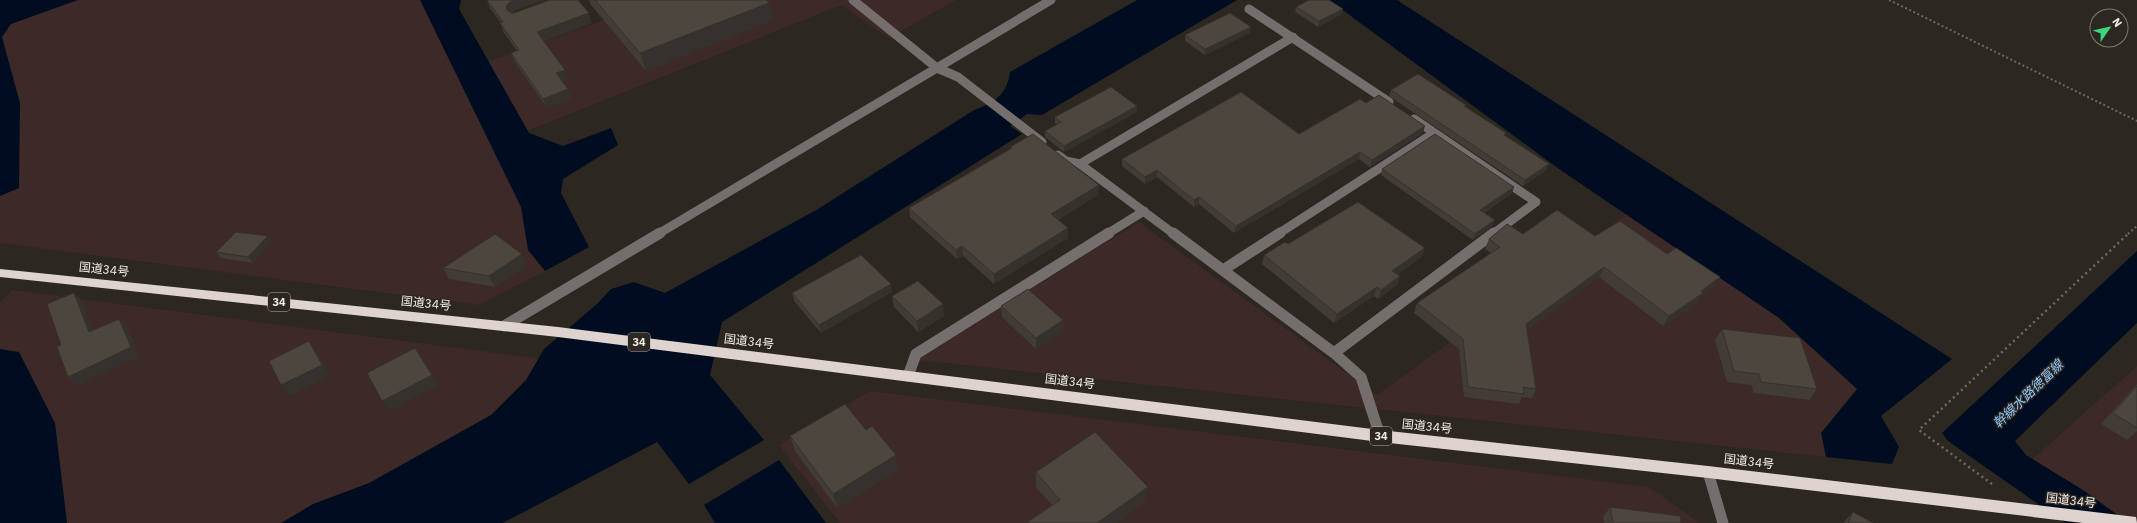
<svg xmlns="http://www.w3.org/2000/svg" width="2137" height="523" font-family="'IBM Plex Sans','Noto Sans JP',sans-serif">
	<rect width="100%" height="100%" fill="#2c2720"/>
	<!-- commercial -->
	<path fill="#3d2927" d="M50,0H440L479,65L660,0H956L889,38L841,5L515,136L545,271L479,305L0,243V17Z
		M1639,205L1888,391L1826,457L917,360L1139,222L1377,395Z
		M12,290L558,361L463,444L315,523H56L0,368V302Z
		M2137,366V523H2099L2027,464Z
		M870,391L1649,487L1700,523H840L779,445Z"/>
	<!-- water -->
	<path fill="#000d21" d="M0,0H78L11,24L2,37L20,103L19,188L0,196Z
		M420,0H461L459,9L529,133L563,146L611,128L618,145L563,179L561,193L589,247L545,271L528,250L521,207Z
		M1137,0H1237L1042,115L1027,114L1010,126L1022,134L722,322L710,375L764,440L689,484L657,442L503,523H281L313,504L369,483L491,415L526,380L544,349L597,304L611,289L634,282L665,293L818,209L974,110C994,103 1007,95 1010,72Z
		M1329,0H1397L1952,359L1881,416L1899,447L1892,464L1826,457L1821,433L1857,389L1779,318L1559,169Z
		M2137,251V323L2015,441L2026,455L2083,490L2129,523H2065L1948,441L1942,433Z
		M0,349L19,352L55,423L67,523H0Z
		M779,460L826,523H715L704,505Z"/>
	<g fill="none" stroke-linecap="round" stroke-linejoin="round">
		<!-- path-far1 -->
		<path stroke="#6e6a63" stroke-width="2" stroke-dasharray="2 2.5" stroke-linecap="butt" d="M1889,0L2137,121
			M2128,234L2137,226"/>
		<!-- path -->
		<path stroke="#6e6a63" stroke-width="2.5" stroke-dasharray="2 3.5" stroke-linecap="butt" d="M1992,484L1919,430L2129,233"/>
		<!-- minor-far1 -->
		<path stroke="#746f6d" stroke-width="9" d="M853,0L937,68L958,77L1042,142
			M1249,9L1389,102
			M1414,119L1536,202L1493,234
			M1058,155L1066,161L1080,164L1293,37
			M1080,164L1174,234
			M658,234L1051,0
			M1107,234L1144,211
			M1278,234L1434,133"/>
		<!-- minor -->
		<path stroke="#746f6d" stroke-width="11" d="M1173,233L1334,353L1361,377L1380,436
			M1223,270L1280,233
			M504,326L660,233
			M1334,353L1494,233
			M908,376L916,354L1109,233
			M1708,472L1723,523"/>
		<!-- highway -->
		<path fill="#ded3ce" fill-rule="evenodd" d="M0,269L558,327L1380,430L1708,466L2136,517L2137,523H2083L1708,478L1380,442L558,337L0,277Z"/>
	</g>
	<!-- wall -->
	<path fill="#413c36" d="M487,0L514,11L512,13L592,23L544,41L569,79L562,82L572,98L547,108L515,62L511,53L517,51L504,33L500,23H501L490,8Z
		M589,0H766L769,3L773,20L646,71L591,5Z
		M1296,7L1342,14L1318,27L1295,12Z
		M1250,33L1205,55L1185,41V35Z
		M1391,90L1466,105L1465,107L1505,136L1546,170L1523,186L1389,96Z
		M1366,103L1423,133L1370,167L1359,159L1234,233L1199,204L1194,207L1157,177L1145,184L1122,166V159L1299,134Z
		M1137,112L1064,152L1045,137V131L1057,124L1055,123V117Z
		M1010,147L1098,195L1058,220L1068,238L994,284L963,256L957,259L910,217L909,208L1010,150Z
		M1382,169L1512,193L1484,213L1492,226L1473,240L1381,175Z
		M1523,234L1595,236L1714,287L1701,297L1697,303L1663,326L1599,277L1527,330L1536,389L1532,398L1522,397L1519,404L1464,397L1459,349L1414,313L1417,303L1491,253L1485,249L1489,239Z
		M272,242L253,263L221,258L216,252Z
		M1288,244L1422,257L1397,274L1400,276L1397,285L1378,299L1374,296L1334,323L1262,264L1264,255Z
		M528,265L495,287L449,279L443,268Z
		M892,292L821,333L794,301L792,293Z
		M892,296L944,316L918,332L894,307Z
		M1001,306L1063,320V331L1036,349L1002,317Z
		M1722,329L1817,389L1809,400L1754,393L1751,385L1727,382L1715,340Z
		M2137,384V431L2127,440L2101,424Z
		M790,436L899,470L837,508L795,451Z
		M1036,472L1146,501L1116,523H1026L1052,505L1036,487Z
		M1610,507L1681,523H1604L1603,517Z
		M1853,512L1873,523H1843Z"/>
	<!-- shaded-wall -->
	<path fill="#35312c" d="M516,0H544L514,11L510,16L507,10L506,6L510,2Z
		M769,3L773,20L646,71L640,53Z
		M1343,9L1342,14L1318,27L1319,21Z
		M589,13L592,23L541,42L537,32Z
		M1251,27L1250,33L1205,55V49Z
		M565,70L569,79L560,83L556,73Z
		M568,89L572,98L547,108L543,99Z
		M1137,106V112L1064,152V146Z
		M1425,126L1423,133L1370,167L1372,160Z
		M1360,152L1359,159L1234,233L1236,226Z
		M1549,164L1546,170L1523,186L1525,180Z
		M1157,170V177L1145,184V177Z
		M1099,185L1098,195L1051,224V214Z
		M1514,187L1512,193L1478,216L1480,210Z
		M1199,197V204L1194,207V200Z
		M1495,220L1492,226L1473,240L1475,234Z
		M1068,228V238L994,284V274Z
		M268,236L272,242L253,263L248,257Z
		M962,246L963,256L957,259L956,250Z
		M1425,248L1422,257L1390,280L1392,271Z
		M522,254L528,265L495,287L489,276Z
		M1604,267L1599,277L1522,334L1526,324Z
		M1400,276L1397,285L1378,299L1381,290Z
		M1720,277L1714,287L1701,297L1697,303L1663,326L1669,316Z
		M891,284L892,292L821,333L819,325Z
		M1377,287L1374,296L1334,323L1337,314Z
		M74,293L83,302L98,342L89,332Z
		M943,304L944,316L918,332L917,321Z
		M119,319L128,328L140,357L77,386L68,377Z
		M1063,320V331L1036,349V338Z
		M309,341L317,352L330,376L290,396L281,385Z
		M415,348L439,386L390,411L382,401Z
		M896,455L899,470L837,508L833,494Z
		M1148,487L1146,501L1116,523H1097Z"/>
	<!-- building -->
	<path fill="#4c463f" stroke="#35312c" d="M487,0H516L510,2L506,6L507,10L511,13H514L550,0H578L589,13L537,32L565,70L556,73L568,89L543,99L511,53L519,50L500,23L503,22Z
		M595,0H766L769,3L640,53Z
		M1309,0H1329L1343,9L1319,21L1296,7Z
		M1230,13L1251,27L1205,49L1185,35Z
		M1418,74L1466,105L1464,106L1506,133L1504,135L1549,164L1525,180L1391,90Z
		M1111,87L1137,106L1064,146L1045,131L1061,122L1055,117Z
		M1241,92L1299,134L1360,99L1366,103L1379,95L1425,126L1372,160L1360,152L1236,226L1199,197L1194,200L1157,170L1145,177L1122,159Z
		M1033,134L1099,185L1051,214L1068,228L994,274L962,246L956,250L909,208L1012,148L1010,147Z
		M1435,134L1514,187L1480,210L1495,220L1475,234L1382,169Z
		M1358,202L1425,248L1392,271L1400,276L1381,290L1377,287L1337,314L1264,255L1285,242L1288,244Z
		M1557,210L1595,236L1620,221L1667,254L1676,248L1720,277L1701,291L1703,293L1669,316L1604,267L1526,324L1536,389L1523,387L1524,394L1468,387L1463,339L1417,303L1500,247L1489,239L1507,224L1523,234Z
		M236,232L268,236L248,257L216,252Z
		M495,234L522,254L489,276L443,268Z
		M861,255L891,284L819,325L792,293Z
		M918,281L943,304L917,321L892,296Z
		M1028,289L1063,320L1036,338L1001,306Z
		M74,293L89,332L119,319L131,347L68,377L57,347L61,345L47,304Z
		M1722,329L1800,338L1817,389L1761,382L1759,374L1734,371Z
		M309,341L322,365L281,385L269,361Z
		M415,348L432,375L382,401L367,373Z
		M2137,386V428L2113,413Z
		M845,404L866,430L872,426L896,455L833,494L790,436Z
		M1095,432L1148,487L1097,523H1026L1060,500L1036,472Z
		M1610,507L1680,516L1681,523H1613Z
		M1853,512L1873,523H1848Z"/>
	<g text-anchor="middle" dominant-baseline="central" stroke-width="3" stroke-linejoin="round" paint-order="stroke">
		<!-- shield labels -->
		<g fill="#2c2720" stroke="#b7b3ad" stroke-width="1">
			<rect x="268" y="293" width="22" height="18" rx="3"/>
			<rect x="628" y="333" width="22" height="18" rx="3"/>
			<rect x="1370" y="427" width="22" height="18" rx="3"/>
		</g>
		<g font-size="11" font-weight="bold" fill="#f2efea">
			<text x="279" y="302">34</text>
			<text x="639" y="342">34</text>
			<text x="1381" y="436">34</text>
		</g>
		<!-- street labels -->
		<g font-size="12" fill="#f2efea" stroke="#2c2720">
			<text transform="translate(104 269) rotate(6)">国道34号</text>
			<text transform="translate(426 303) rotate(6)">国道34号</text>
			<text transform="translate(749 341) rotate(7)">国道34号</text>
			<text transform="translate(1070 381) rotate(7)">国道34号</text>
			<text transform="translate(1427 426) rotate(6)">国道34号</text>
			<text transform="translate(1749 461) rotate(7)">国道34号</text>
			<text transform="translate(2071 500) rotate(7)">国道34号</text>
		</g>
		<!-- water labels -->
		<g font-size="13" font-style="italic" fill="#91c8fd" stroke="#2c2720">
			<text transform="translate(2028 394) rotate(-44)">幹線水路徳富線</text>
		</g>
	</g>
	<!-- north arrow -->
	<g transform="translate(2109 28) rotate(56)"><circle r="19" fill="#2c2720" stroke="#7b7771"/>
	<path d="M0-3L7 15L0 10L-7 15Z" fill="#3fd77d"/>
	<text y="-6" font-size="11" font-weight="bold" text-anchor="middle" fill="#f2efea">N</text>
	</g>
</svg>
